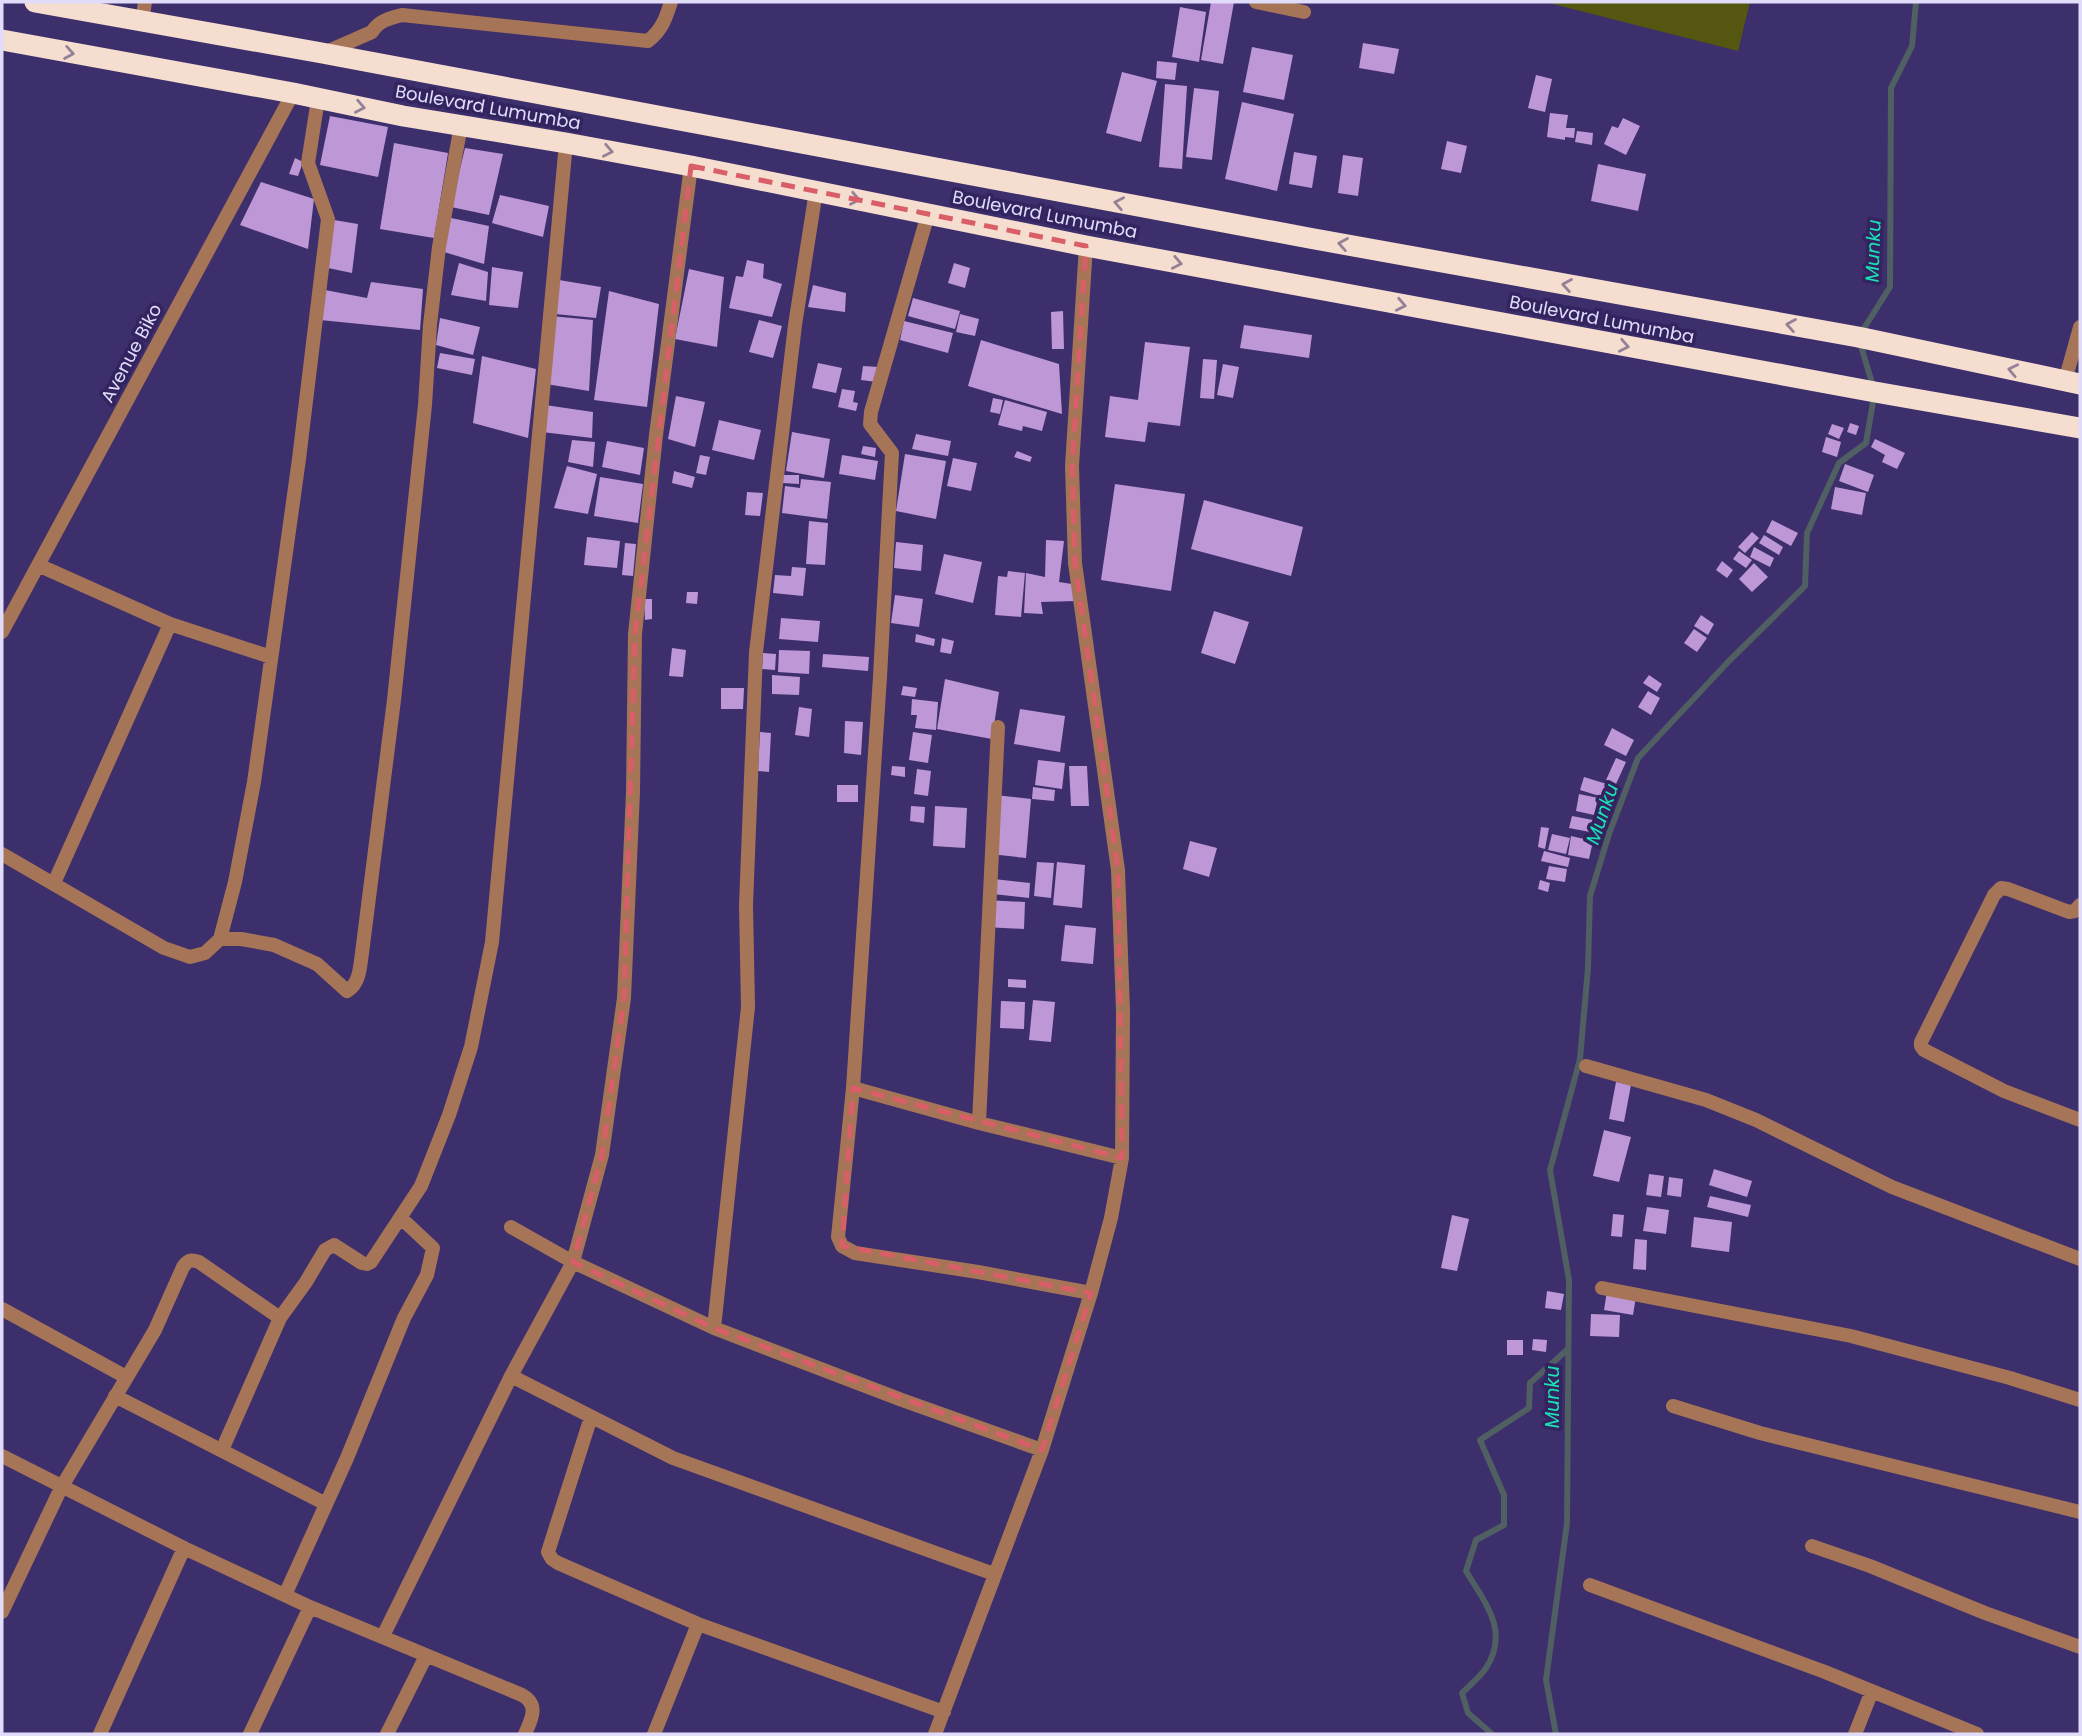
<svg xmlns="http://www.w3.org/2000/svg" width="2082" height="1736" font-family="Poppins,sans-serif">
	<rect width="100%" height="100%" fill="#3d2f6b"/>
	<!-- green -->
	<path fill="#555710" d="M1545,2H1750L1738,51Z"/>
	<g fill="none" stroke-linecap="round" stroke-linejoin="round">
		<!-- stream -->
		<path stroke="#4f5f62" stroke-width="6" d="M1861,333L1890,287L1891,88L1912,46L1916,2
			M1860,343L1873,386
			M1492,1734L1468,1713L1462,1693C1470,1685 1480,1677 1486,1668C1510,1631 1485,1603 1466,1571L1476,1540L1504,1525V1495L1480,1440L1529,1408L1530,1383L1568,1349
			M1556,1734L1546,1680L1567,1523L1569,1280L1550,1170L1580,1059L1588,968L1590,896L1609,834L1638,758L1729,661L1805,586L1807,533L1839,463L1866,443L1874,396"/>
	</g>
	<!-- building -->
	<path fill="#be97d7" d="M1211,2H1234L1223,64L1201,60Z
		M1180,7L1206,12L1199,62L1172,57Z
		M1363,43L1399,49L1394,74L1359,68Z
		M1252,47L1293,55L1284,100L1243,92Z
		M1157,61L1177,63L1175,80L1156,78Z
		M1122,72L1157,81L1141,142L1106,133Z
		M1536,75L1552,79L1545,112L1528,108Z
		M1165,84L1187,86L1182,169L1159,167Z
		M1194,88L1219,91L1212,160L1186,157Z
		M1242,102L1294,114L1277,191L1225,179Z
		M1550,113L1568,115L1566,128H1575L1574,138L1565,137V140L1547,137Z
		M330,116L388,127L378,177L320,165Z
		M1623,118L1640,126L1626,155L1604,144L1612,126L1618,128Z
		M1577,131L1593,133L1592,145L1575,142Z
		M1447,141L1467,146L1461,173L1441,169Z
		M394,143L448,153L434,238L380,229Z
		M465,148L503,154L489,215L451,207Z
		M1294,152L1317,156L1312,188L1289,184Z
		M1343,155L1363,158L1358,196L1338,193Z
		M295,158L303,162L298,176L289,174Z
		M1598,164L1646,174L1638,211L1591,201Z
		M261,182L314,199L308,249L240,225Z
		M500,195L549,206L543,237L492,223Z
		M451,218L489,226L484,264L444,252Z
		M328,219L358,224L352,273L328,268Z
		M747,260L764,264L763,278L782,284L772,317L729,308L736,276L743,277Z
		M459,263L488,272L486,301L451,295Z
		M954,263L970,268L965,288L948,283Z
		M492,267L523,272L518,308L489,305Z
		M689,269L724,277L717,347L675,339Z
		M559,280L601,287L596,318L555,314Z
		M371,282L423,289L420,330L320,320L325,290L367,298Z
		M813,285L846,293L845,312L808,307Z
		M609,291L659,304L647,407L594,400Z
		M913,298L960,311L955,329L908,316Z
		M1063,311L1064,349H1052L1051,312Z
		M960,314L979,319L975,336L956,332Z
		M551,316L593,320L589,391L546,384Z
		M440,318L480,327L473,355L436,345Z
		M759,320L782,326L773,358L749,352Z
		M904,321L953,333L948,353L900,340Z
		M1244,325L1312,335L1309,358L1240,348Z
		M981,340L1059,364L1062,414L968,386Z
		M1145,342L1190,347L1180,426L1148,422L1145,442L1105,437L1110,396L1138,400Z
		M440,353L475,359L472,375L437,368Z
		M482,356L536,369L528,438L473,423Z
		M1203,359L1217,360L1214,399L1200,398Z
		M818,363L842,368L836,393L812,388Z
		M1223,364L1239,367L1233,398L1217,395Z
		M863,366L879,367L877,382L861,380Z
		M842,389L855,391L853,402L858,403L856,411L838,407Z
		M676,396L705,402L695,447L668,439Z
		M993,398L1003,400L1000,414L990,412Z
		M1005,400L1047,412L1042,431L1023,426L1022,431L998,425Z
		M545,405L593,412L592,438L542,432Z
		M719,420L761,430L754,460L712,450Z
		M1850,423L1859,426L1856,435L1847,432Z
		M1832,424L1844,428L1839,439L1828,434Z
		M792,432L830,439L824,478L786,471Z
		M916,434L951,441L948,456L912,449Z
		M1826,437L1841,442L1837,457L1822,452Z
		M1875,439L1905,453L1897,469L1882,462L1885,455L1871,447Z
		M572,440L595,442L593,467L568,462Z
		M607,441L644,448L640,475L602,467Z
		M863,446L876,448L875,457L861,454Z
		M1017,451L1032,457L1030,462L1014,457Z
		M905,454L946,461L936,519L896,511Z
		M700,455L710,457L706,475L696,473Z
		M842,455L878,461L875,480L839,474Z
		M953,458L977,463L971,491L947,486Z
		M1845,464L1874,475L1868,492L1839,481Z
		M567,466L597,474L588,514L554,508Z
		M674,471L695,477L692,488L672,483Z
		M783,475H799V484L783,483Z
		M600,477L643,484L638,523L594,516Z
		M801,479L831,482L827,519L782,513L785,486L800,488Z
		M1115,484L1185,494L1171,591L1101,580Z
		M1835,487L1866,493L1862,515L1831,509Z
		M747,492L763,493L760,516L745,515Z
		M1204,500L1303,527L1291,576L1191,549Z
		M1772,520L1798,533L1791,546L1766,532Z
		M809,521L828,523L825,565L806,564Z
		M1752,532L1759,538L1745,553L1738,547Z
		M1764,535L1783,547L1779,555L1759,543Z
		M587,537L620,541L617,568L584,565Z
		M1046,540L1064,541L1059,582L1072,584L1075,601L1041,602L1043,614L1024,613L1026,573L1045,577Z
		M896,542L923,545L921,571L894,568Z
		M625,543L636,544L633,576L622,575Z
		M1754,547L1774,558L1770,567L1750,557Z
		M1739,551L1752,560L1746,568L1733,559Z
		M944,554L982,562L973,603L935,594Z
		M1722,561L1733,570L1727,578L1716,570Z
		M1754,563L1768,577L1752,592L1739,579Z
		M792,567L806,568L803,596L773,593L775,575L791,576Z
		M1008,571L1025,573L1021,617L995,615L998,576L1007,577Z
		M687,592H698L697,604L686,603Z
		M895,595L923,599L919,627L891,623Z
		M644,599H652V619L645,620Z
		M1214,611L1249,622L1235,664L1201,653Z
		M1701,615L1714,624L1708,635L1694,626Z
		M781,618L820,621L818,642L779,639Z
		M1694,629L1707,638L1697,652L1684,643Z
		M916,634L935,639L934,646L915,642Z
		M942,638L954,641L951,654L940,652Z
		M672,648L686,650L683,677L669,676Z
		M779,650L810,651L809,674L778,672Z
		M763,653L776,654L775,670L762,669Z
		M823,654L869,657L868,671L822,667Z
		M772,675L800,677L799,695L772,694Z
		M1649,675L1662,684L1657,692L1643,683Z
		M945,679L999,692L992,739L937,729Z
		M903,686L917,688L915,697L901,695Z
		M721,688H744L743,709H721Z
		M1648,691L1660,698L1651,715L1638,707Z
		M912,699L938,702L936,730L915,728L917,715H911Z
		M799,707L812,709L809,737L795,735Z
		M1020,709L1065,716L1060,752L1014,744Z
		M845,721L863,722L861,755L844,753Z
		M1612,728L1634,740L1626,756L1604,745Z
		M760,732L771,733L769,772L758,771Z
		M913,732L932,735L928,763L909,760Z
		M1616,758L1626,762L1616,784L1606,780Z
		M1038,760L1065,763L1062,789L1035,785Z
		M892,766L905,767V777L891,775Z
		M1069,766H1087L1089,806H1071Z
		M917,769L931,771L928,796L914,794Z
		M1584,777L1610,785L1606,798L1580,790Z
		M837,785H858V802H837Z
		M1033,787L1055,790L1054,801L1032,799Z
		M1579,794L1598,798L1594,815L1576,811Z
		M995,795L1031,799L1026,858L990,854Z
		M911,806L925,807L924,823L910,821Z
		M935,806L967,808L965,848L933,846Z
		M1572,816L1593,820L1590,832L1569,828Z
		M1541,827L1549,828L1545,849L1538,847Z
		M1552,834L1570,838L1566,854L1548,850Z
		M1571,836L1593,841L1589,859L1568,855Z
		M1190,841L1217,848L1209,877L1183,869Z
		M1544,851L1570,858L1568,867L1541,861Z
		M1037,862L1054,863L1051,898L1034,896Z
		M1057,862L1085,865L1082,908L1053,905Z
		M1549,866L1567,869L1565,882L1546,879Z
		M985,878L1030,883L1029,898L984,893Z
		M1540,880L1550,883L1548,892L1538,889Z
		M985,900L1025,902L1024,929L984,927Z
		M1065,925L1096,928L1093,964L1061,961Z
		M1008,979L1026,980V988L1008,987Z
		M1033,1000L1055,1002L1051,1042L1029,1040Z
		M1001,1001L1025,1002L1024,1029L1000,1028Z
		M1616,1082L1631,1085L1624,1122L1609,1119Z
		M1604,1130L1631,1137L1619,1182L1593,1176Z
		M1714,1169L1752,1181L1747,1197L1709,1185Z
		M1649,1174L1664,1176L1661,1197L1646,1195Z
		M1669,1177L1683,1179L1681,1197L1667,1195Z
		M1710,1196L1751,1205L1748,1217L1707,1207Z
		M1647,1207L1669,1210L1666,1234L1643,1231Z
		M1613,1214L1624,1215L1622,1237L1611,1236Z
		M1452,1215L1469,1219L1457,1271L1441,1268Z
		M1694,1217L1732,1222L1729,1252L1691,1247Z
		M1635,1239L1647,1240L1646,1270L1633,1269Z
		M1547,1291L1564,1294L1561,1310L1545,1308Z
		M1607,1291L1636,1296L1633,1315L1604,1310Z
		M1591,1314L1620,1315L1619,1337L1590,1336Z
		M1533,1339L1547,1340L1546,1352L1532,1350Z
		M1507,1340H1523V1355H1507Z"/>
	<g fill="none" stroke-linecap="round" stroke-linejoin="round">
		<!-- street -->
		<path stroke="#a67558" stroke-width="14" d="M1256,2L1304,12
			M142,22L145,2
			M324,53L372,32C378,21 390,18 402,15L648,41C662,30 666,18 671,2
			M691,166L656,435L635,634L633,792L624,998L602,1155L573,1262L511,1376L673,1458L994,1574
			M928,214L871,412L870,424L892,453L880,677L853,1088L838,1237L842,1246L855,1253L978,1272L1091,1293
			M2065,381L2080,327
			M38,565L170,624L271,657
			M2,632L293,93
			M2,854L164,948L190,957L205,953L220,939H241L274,945L317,964L347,991C360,984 360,966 362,953L394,700L425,405L430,325L439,247L461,125
			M54,883L170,624
			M2080,905L2075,911L2069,912L2008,889L2001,888L1994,895L1921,1042V1046L1924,1050L2004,1091L2080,1120
			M220,939L235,882L254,782L299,459L328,219L308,163L318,99
			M1586,1066L1706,1100L1756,1120L1892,1187L2080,1259
			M853,1088L979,1123L1122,1158
			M979,1123L998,727
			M511,1227L573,1262L714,1328L902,1400L1042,1450
			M1602,1288L1851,1336L2010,1378L2080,1400
			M2,1309L126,1377
			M714,1328L748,1007L746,905L756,652L795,325L816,191
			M115,1396L326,1504
			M1673,1406L1760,1433L2080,1512
			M591,1417L548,1552L552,1559L558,1563L698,1624L944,1712
			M222,1450L280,1318L306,1282L325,1250L334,1245L362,1263L367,1264L371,1262L421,1186L449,1115L471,1047L492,942L566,143
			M2,1456L184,1548L310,1607L522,1695C540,1705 531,1720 525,1734
			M1812,1546L1870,1566L1985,1613L2080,1647
			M1590,1585L1825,1672L1977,1734
			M285,1595L347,1458L404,1318L427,1275L433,1248L401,1218
			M2,1612L61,1488L155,1330L183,1267C188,1260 191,1259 199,1262L280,1318
			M383,1636L511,1376
			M100,1734L184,1548
			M250,1734L310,1607
			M387,1734L426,1656
			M654,1734L698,1624
			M935,1734L1042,1450L1091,1293L1111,1218L1122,1158L1123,1011L1118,870L1075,563L1072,466L1086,246
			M1855,1734L1872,1691"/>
		<!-- highway -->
		<path stroke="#f5ddcf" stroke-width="21" d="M35,2L322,53L1309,238L1858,337L2080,384
			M2,40L293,93L403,116L566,143L691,166L1086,246L1875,392L2080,428"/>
	</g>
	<!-- one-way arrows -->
	<defs><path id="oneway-chevron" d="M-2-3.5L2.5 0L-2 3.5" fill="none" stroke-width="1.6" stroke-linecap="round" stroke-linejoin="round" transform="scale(1.75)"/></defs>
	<g stroke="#948097">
		<use href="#oneway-chevron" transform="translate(69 53) rotate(10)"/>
		<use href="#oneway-chevron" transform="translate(360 107) rotate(11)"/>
		<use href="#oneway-chevron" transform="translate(608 151) rotate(11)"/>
		<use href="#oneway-chevron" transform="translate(855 199) rotate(11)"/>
		<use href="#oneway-chevron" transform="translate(1119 203) rotate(-169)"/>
		<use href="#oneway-chevron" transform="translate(1343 244) rotate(-170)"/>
		<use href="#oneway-chevron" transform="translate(1177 263) rotate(11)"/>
		<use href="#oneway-chevron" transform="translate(1567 285) rotate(-170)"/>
		<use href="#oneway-chevron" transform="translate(1401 305) rotate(11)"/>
		<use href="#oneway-chevron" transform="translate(1791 325) rotate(-170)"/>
		<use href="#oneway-chevron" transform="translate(1624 346) rotate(11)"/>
		<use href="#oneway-chevron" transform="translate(2013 370) rotate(-168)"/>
	</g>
	<!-- marked area -->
	<path fill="none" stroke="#d95e67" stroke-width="5" stroke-dasharray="14 9" stroke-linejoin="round" d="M691,166L1086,246L1072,466L1075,563L1118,870L1122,1158L853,1088L842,1246L1091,1293L1042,1450L714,1328L573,1262L602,1155L624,998L635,634Z"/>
	<g text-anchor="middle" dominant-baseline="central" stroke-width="7" stroke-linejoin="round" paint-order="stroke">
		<!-- street labels -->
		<g font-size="18" fill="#e0dcfa" stroke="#33245f">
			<text transform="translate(488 107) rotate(10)">Boulevard Lumumba</text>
			<text transform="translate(1045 214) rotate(11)">Boulevard Lumumba</text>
			<text transform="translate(1602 319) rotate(11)">Boulevard Lumumba</text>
			<text transform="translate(131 353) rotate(-62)">Avenue Biko</text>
		</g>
		<!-- water labels -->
		<g font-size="19" font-style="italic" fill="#1ae2b6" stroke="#33245f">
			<text transform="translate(1873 251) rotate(-88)">Munku</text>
			<text transform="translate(1602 814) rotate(-71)">Munku</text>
			<text transform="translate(1552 1397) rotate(-90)">Munku</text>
		</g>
	</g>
	<!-- border -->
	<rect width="2082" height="1736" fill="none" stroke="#e0dcfa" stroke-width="7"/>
</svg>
